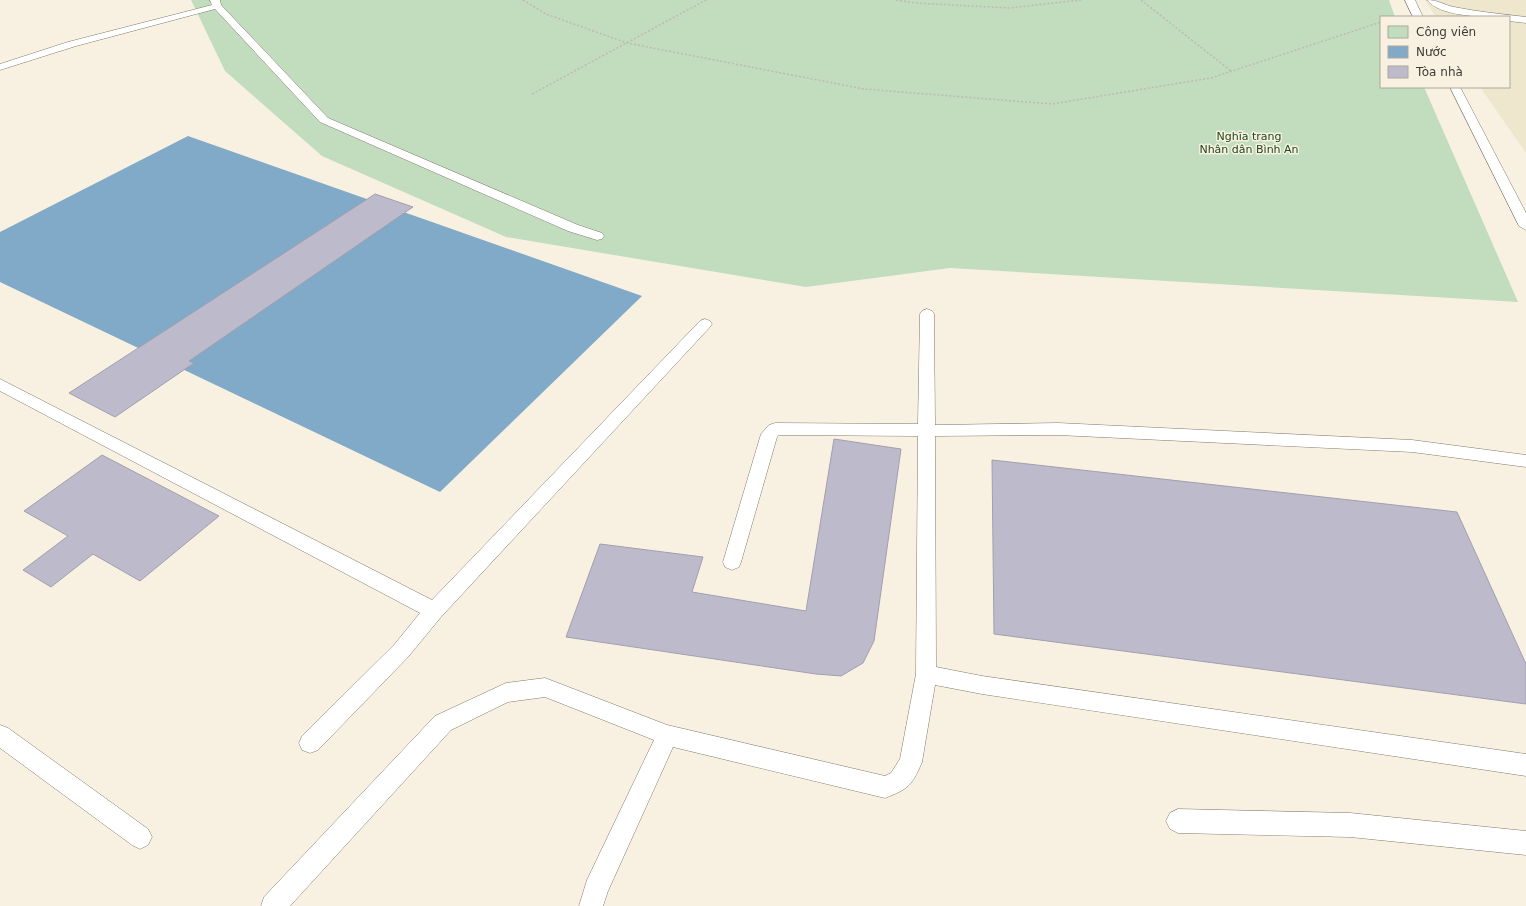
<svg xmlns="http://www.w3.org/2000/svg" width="1526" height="906" font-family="'DejaVu Sans',sans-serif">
	<rect width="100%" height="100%" fill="#f8f1e1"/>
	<!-- built -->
	<path fill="#efe6ce" d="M1425,0H1526V153L1480,87H1509V17H1436Z"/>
	<!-- green -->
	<path fill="#c1ddbe" d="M191,0H1389L1395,17H1381V87H1424L1518,302L950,268L806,287L506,237L322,156L225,71Z"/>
	<!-- water -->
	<path fill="#80aac7" d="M188,136L642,296L440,492L0,282V232Z"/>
	<!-- building -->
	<path fill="#bdbbcb" stroke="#a19faf" d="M375,194L413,207L189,361L194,363L115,417L69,393Z
		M834,439L901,449L874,641L863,663L841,676L816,674L566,637L600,544L703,557L692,592L806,611Z
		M102,455L219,516L140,581L93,554L51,587L23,570L68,536L24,511Z
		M992,460L1457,512L1526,664V704L994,634Z"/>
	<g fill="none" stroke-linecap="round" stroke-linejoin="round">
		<defs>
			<path id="service" d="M210,0H220L221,5L328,118L578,225L602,233L604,236L602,239L597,240L568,231L320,122L215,9L76,46L0,70V64L68,42L212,5Z
				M1405,0H1415L1423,17H1413Z
				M1427,0C1438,0 1444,5 1454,7C1478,12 1502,14 1526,17V23L1509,21V17C1488,17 1441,18 1427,0Z
				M1450,87H1460L1526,213V230L1519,226Z
				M927,309L932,311L934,314L935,425L1058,423L1412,440L1526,455V467L1412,452L1058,435L935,436L936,667L982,676L1526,754V776L982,694L935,685L922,762C912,786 908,789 885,798L673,747L608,891L603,906H579L587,880L654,740L545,697L508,702L451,730L290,906H261L264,897L435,716L506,683L545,678L667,725L885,776L891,773L900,759L916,674L918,436L779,435L777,437L741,562L739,567L732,570L725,567L723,562L761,434L769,425L775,423L918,424L920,314L922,311Z
				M705,319L710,321L712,324L710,327L441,617L408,657L318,750L310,753L302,750L299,743L302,736L394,645L420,613L0,391V379L432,600L700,321Z
				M0,725L8,728L148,829L152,837L148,845L140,849L132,845L0,748Z
				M1178,809L1350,813L1526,831V855L1350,837L1178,833L1170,829L1166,821L1170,813Z"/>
		</defs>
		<!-- service casing -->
		<use href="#service" stroke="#807a6c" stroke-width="1"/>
		<!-- path -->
		<path stroke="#bfbaad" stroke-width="1.5" stroke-dasharray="2 2" stroke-linecap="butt" d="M523,0L546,14L627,43L864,89L1052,104L1211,78L1381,22
			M896,0L916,3L1009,8L1081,0
			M1141,0L1231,71
			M532,94L706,0"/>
		<!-- service -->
		<use href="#service" fill="#fff" fill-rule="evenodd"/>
	</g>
	<g text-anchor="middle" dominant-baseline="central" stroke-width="3" stroke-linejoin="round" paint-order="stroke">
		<!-- far-park labels -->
		<g font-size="11" fill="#1b4818" stroke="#f8f1e1">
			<text x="1249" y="136">Nghĩa trang<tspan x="1249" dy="13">Nhân dân Bình An</tspan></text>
		</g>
	</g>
	<!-- legend -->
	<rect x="1380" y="16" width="130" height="72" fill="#f8f1e1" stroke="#aea89c"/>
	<rect x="1388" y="26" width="20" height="12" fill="#c1ddbe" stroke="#aea89c"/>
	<text x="1416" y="36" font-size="12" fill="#3e3b35">Công viên</text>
	<rect x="1388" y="46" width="20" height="12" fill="#80aac7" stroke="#aea89c"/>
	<text x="1416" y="56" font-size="12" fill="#3e3b35">Nước</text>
	<rect x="1388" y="66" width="20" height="12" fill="#bdbbcb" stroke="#aea89c"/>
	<text x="1416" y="76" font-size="12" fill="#3e3b35">Tòa nhà</text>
</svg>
